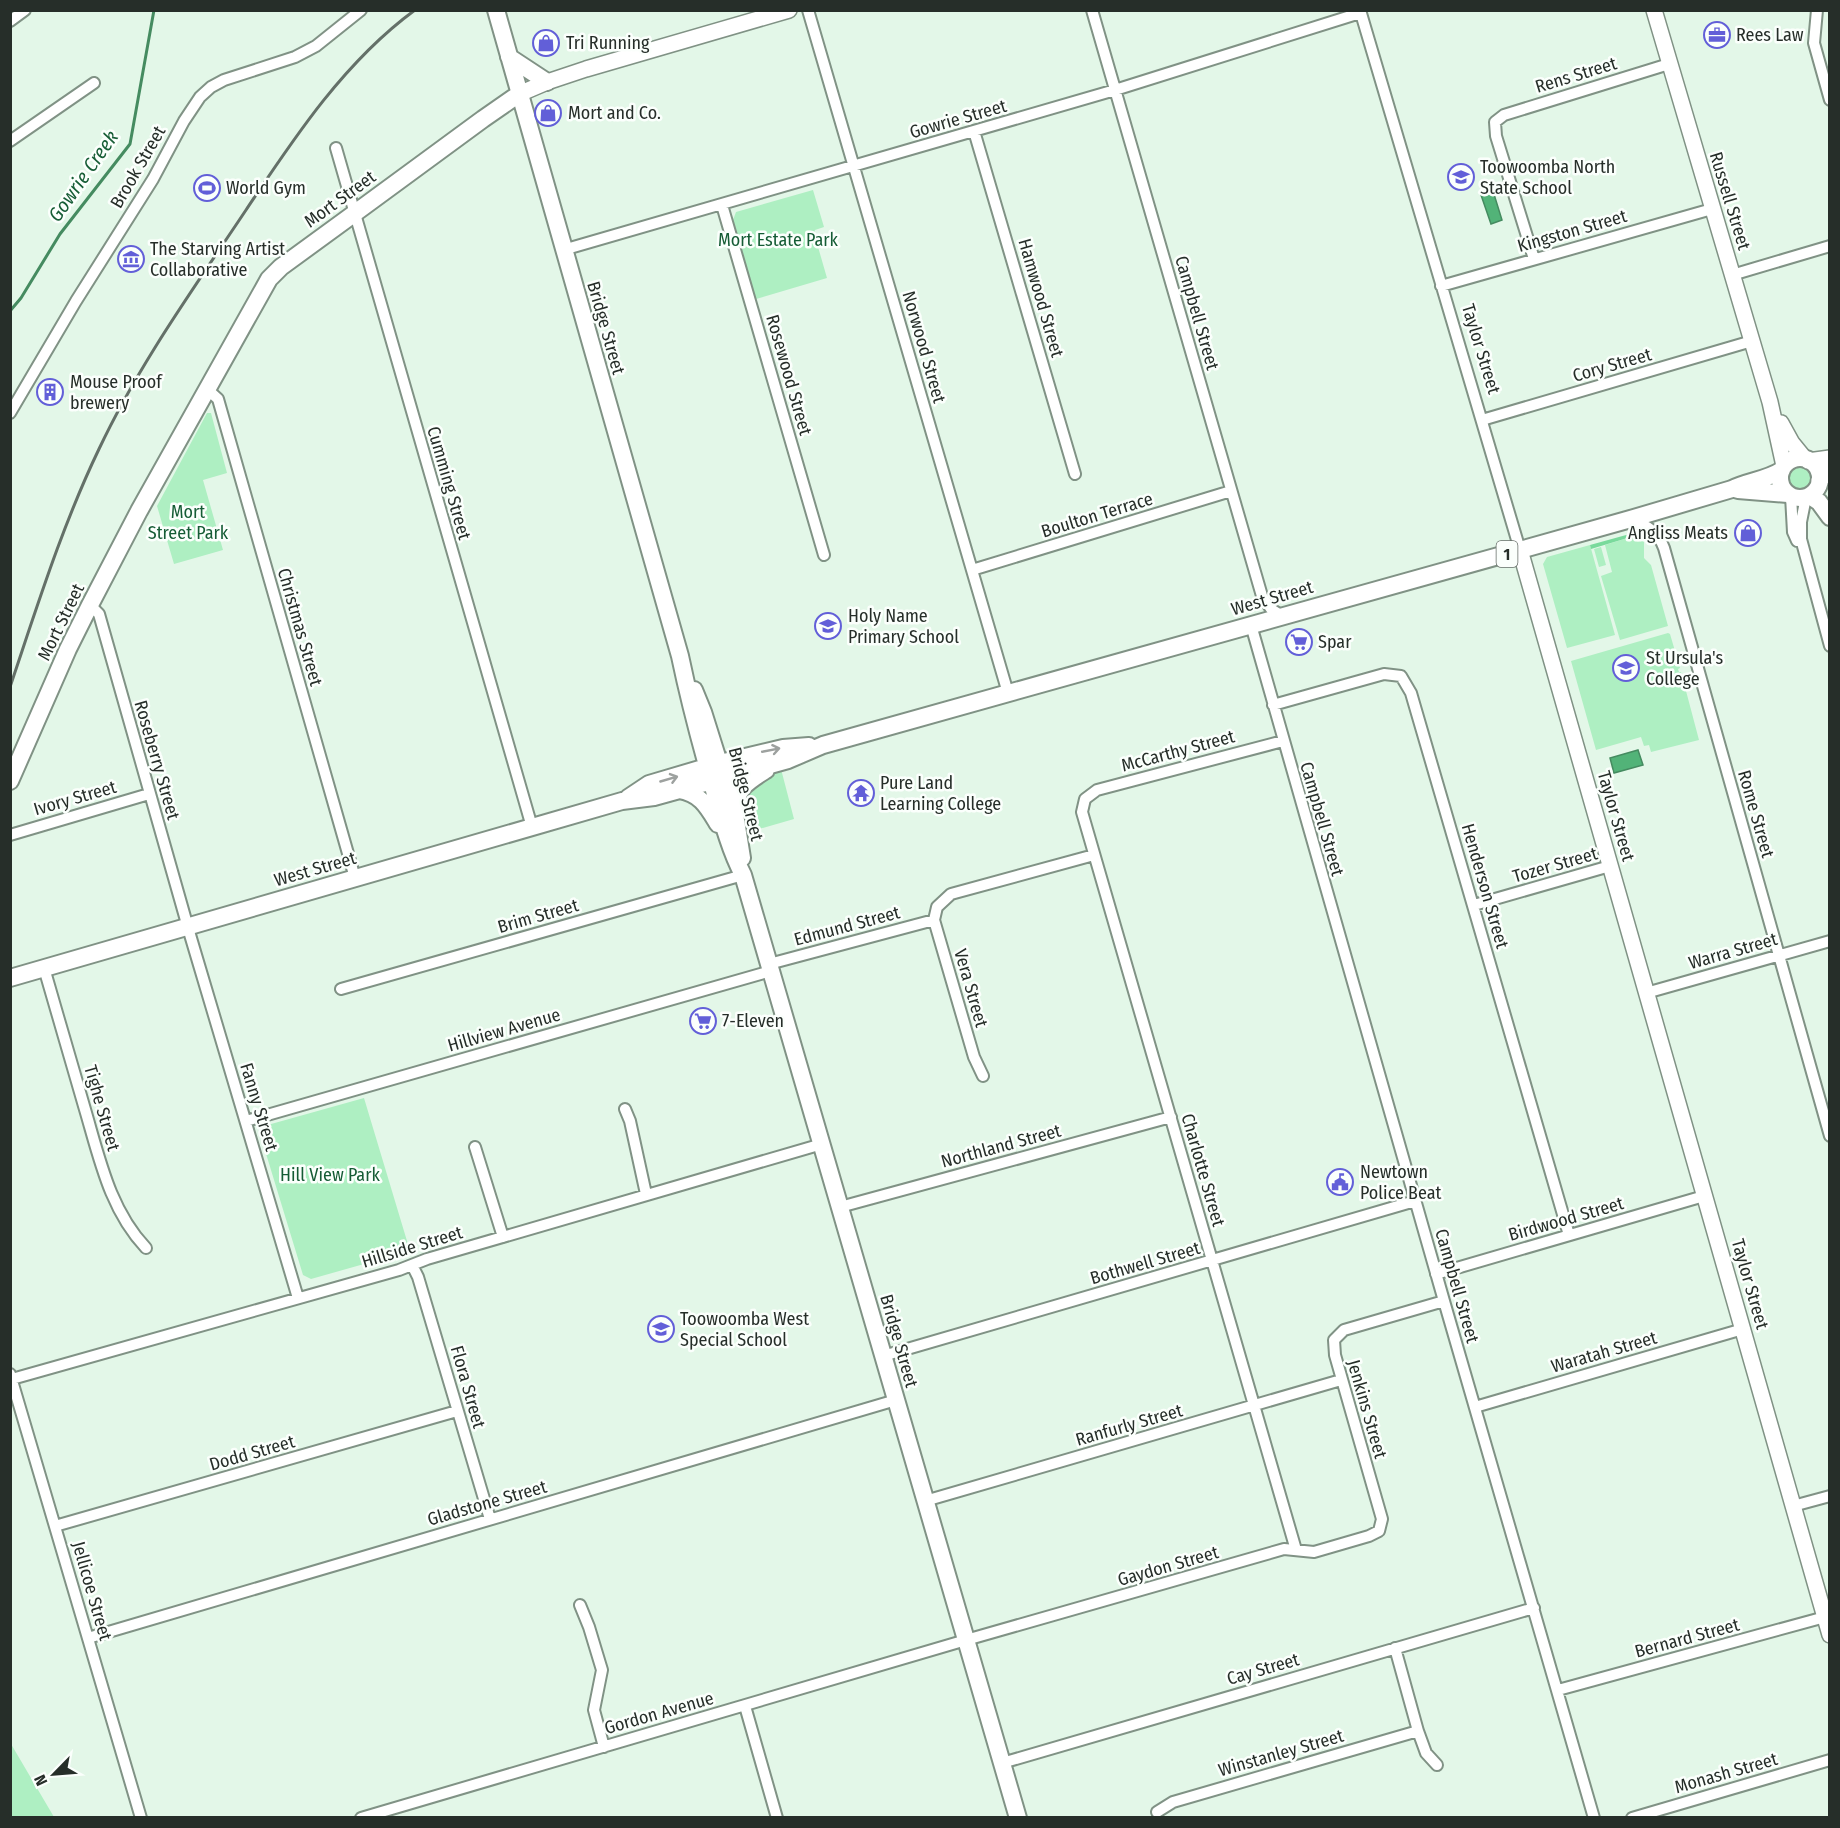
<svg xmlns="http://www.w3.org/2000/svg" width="1840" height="1828" font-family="'Fira Sans Condensed',sans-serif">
	<rect width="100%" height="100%" fill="#e3f7e8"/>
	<!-- green -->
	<path fill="#aeefc2" d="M813,190L824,227L815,230L814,233L827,278L756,299L733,220L736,212Z
		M207,413H211L227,473L203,480L223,550L174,564L157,506Z
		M1788 478a12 12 0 1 1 24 0a12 12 0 1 1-24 0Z
		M1634,536L1635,539L1640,536L1644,542V558L1651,565L1668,626L1620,640L1601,576L1612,572L1605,545Z
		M1590,545L1615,635L1567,648L1543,564L1547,557Z
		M1601,547L1606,565L1599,567L1594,549Z
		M1668,633L1670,634L1680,668L1678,669L1679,672H1681L1699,740L1651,752L1649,745L1644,746L1641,737L1596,750L1571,661Z
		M781,769L794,819L745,833L740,813L742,796L762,779Z
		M364,1098L410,1251L311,1279L303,1275L260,1134L264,1126Z
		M11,1744L54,1817H11Z"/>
	<!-- forest -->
	<path fill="#79da9c" d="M1637,532L1640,533L1634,535V536L1591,549L1590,545Z"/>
	<!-- water -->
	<path fill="#52b378" stroke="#458b60" stroke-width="1.5" d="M1493,191L1502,220L1491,224L1481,195Z
		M1638,750L1643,765L1614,773L1610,758Z"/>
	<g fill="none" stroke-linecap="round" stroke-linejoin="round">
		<!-- stream -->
		<path stroke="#458b60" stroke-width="3" d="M10,311L21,298L60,234L130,144L154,10"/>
		<defs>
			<path id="street" d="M808,10L1008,693
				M1092,10L1262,596L1271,609L1282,616
				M1360,10L1520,550
				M1817,10L1814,43L1830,100
				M10,21L25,10
				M974,131L1075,474
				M10,141L94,83
				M336,148L532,827
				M722,205L824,555
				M563,250L1115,90L1360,13
				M1534,259L1496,136L1495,122L1504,115L1669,64
				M1732,275L1830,246
				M1441,286L1712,209
				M207,389L218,399L355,878
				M10,413L76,301L153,179L184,121L200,97L211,87L224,80L295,57L316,46L361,10
				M1482,420L1752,341
				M1791,496L1793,532L1797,541
				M1806,497L1801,522V539L1830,646
				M1630,521C1647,524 1658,532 1664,548L1830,1136
				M972,570L1231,491
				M90,605L99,614L191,938L298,1298
				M1251,625L1444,1301L1594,1818
				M1273,705L1384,674L1401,676L1411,693L1569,1235
				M1283,741L1097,790L1085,799L1082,812L1296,1550
				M10,835L149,794
				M1474,905L1610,866
				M769,964L934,920
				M44,968C57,1014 71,1060 84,1106C99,1156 109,1209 146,1248
				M341,989L743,875
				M1646,993L1830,941
				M983,1076L974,1057L934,920L937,907L951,894L1094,855
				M625,1109L630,1121L646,1194
				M246,1121L771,971
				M475,1147L503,1237
				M840,1207L1171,1117
				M412,1265L418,1277L490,1519
				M1436,1274L1704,1196
				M883,1356L1415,1201
				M10,1374L141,1818
				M12,1379L399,1270L427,1259L822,1144
				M1475,1407L1743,1329
				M925,1501L1341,1380
				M1793,1506L1830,1496
				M55,1526L457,1411
				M580,1605L589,1627L602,1670L594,1710L604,1747
				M88,1638L896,1400
				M1558,1690L1825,1617
				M745,1706L777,1818
				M1418,1731L1426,1753L1437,1765
				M1002,1763L1534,1608
				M1157,1812L1173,1802L1418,1731L1395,1648
				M361,1818L966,1640L1284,1549L1314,1552L1369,1536L1379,1531L1382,1519L1335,1355L1334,1340L1344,1330L1444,1301
				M1632,1818L1830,1760"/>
			<path id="secondary" d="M1654,10L1770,402L1784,466
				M519,94L547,82L586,69L789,10
				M1781,423L1792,443L1805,459
				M1808,461L1830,458
				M1819,480L1830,472
				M1520,550L1830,1635"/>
			<path id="primary" d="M496,10L680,656C689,699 700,741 712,783C721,815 728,846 743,875L1018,1818
				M509,57L547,82
				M1780 478a20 20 0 1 1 40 0a20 20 0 1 1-40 0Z
				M1738,490L1788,494
				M1810,496L1819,502L1830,517
				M694,690L703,712L735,814L742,858
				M10,781L68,649L90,605L139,511L269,279L281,267L355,213L483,119L519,94
				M679,790C701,794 707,806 718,824
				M628,798L649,784L720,763L783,748L809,746
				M735,811C736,788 747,782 766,770
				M10,978L622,801L654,797L770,765L788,760L823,745L1627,520L1732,489C1748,481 1767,480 1782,470"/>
		</defs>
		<!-- street casing -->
		<use href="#street" stroke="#809285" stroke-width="14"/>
		<!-- secondary casing -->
		<use href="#secondary" stroke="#809285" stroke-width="18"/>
		<!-- primary casing -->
		<use href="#primary" stroke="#809285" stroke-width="20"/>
		<!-- street -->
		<use href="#street" stroke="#fff" stroke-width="10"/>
		<!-- secondary -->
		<use href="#secondary" stroke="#fff" stroke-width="15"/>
		<!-- primary -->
		<use href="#primary" stroke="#fff" stroke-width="16"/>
		<!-- rail -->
		<path stroke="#647068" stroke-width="3" d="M10,687C37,607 62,526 99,449C139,364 194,288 246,210C294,138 344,62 415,10"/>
	</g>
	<!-- one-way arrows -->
	<defs><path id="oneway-shaft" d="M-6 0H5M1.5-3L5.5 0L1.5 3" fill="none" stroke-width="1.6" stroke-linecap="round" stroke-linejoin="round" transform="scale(1.5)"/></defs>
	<g stroke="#9da19f">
		<use href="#oneway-shaft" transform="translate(771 750) rotate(-11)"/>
		<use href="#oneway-shaft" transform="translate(669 779) rotate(-16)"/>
	</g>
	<!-- icons -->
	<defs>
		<symbol id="office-ring" viewBox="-11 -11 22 22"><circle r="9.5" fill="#fbfffc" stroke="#625fd8" stroke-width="1.5"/><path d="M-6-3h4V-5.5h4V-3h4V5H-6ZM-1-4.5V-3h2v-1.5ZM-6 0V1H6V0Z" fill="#625fd8"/></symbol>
		<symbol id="shop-ring" viewBox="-11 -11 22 22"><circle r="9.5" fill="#fbfffc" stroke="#625fd8" stroke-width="1.5"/><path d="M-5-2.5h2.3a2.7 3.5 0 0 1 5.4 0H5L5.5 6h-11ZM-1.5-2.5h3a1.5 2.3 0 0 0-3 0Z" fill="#625fd8"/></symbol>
		<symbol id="school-ring" viewBox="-11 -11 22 22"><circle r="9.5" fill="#fbfffc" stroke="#625fd8" stroke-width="1.5"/><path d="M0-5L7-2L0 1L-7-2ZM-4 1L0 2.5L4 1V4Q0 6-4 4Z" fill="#625fd8"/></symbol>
		<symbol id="stadium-ring" viewBox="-11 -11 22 22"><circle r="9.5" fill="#fbfffc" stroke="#625fd8" stroke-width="1.5"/><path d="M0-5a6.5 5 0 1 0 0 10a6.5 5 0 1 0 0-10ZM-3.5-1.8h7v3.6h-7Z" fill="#625fd8"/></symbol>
		<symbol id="museum-ring" viewBox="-11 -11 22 22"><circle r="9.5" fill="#fbfffc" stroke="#625fd8" stroke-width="1.5"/><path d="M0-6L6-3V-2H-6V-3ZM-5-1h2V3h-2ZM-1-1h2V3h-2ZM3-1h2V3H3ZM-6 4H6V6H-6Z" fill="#625fd8"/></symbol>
		<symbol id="building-ring" viewBox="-11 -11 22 22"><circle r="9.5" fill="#fbfffc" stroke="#625fd8" stroke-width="1.5"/><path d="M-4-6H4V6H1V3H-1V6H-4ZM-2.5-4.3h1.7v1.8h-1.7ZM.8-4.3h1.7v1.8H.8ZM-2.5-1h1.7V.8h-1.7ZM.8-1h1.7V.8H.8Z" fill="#625fd8"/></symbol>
		<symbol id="supermarket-ring" viewBox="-11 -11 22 22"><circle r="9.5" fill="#fbfffc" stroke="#625fd8" stroke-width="1.5"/><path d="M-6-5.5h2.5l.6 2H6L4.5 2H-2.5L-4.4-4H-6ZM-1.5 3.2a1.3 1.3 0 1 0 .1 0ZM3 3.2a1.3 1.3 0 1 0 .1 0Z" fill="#625fd8"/></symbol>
		<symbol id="temple-ring" viewBox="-11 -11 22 22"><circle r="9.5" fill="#fbfffc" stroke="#625fd8" stroke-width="1.5"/><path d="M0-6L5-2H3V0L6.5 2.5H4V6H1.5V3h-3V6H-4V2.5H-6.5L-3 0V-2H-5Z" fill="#625fd8"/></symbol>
		<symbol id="civic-ring" viewBox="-11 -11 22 22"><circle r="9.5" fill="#fbfffc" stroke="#625fd8" stroke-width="1.5"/><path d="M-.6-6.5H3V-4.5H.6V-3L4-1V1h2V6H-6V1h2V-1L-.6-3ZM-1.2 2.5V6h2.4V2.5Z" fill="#625fd8"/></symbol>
	</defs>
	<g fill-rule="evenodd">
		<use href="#office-ring" x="1702" y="20" width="30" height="30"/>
		<use href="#shop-ring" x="531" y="28" width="30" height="30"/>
		<use href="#shop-ring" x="533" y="98" width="30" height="30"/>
		<use href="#school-ring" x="1446" y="162" width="30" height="30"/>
		<use href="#stadium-ring" x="192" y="173" width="30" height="30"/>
		<use href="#museum-ring" x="116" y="244" width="30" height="30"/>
		<use href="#building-ring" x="35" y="377" width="30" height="30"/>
		<use href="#shop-ring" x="1733" y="518" width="30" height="30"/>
		<use href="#school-ring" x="813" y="611" width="30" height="30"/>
		<use href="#supermarket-ring" x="1284" y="627" width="30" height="30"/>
		<use href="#school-ring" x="1611" y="653" width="30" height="30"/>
		<use href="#temple-ring" x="846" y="778" width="30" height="30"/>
		<use href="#supermarket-ring" x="688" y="1006" width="30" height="30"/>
		<use href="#civic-ring" x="1325" y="1167" width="30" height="30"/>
		<use href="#school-ring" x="646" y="1314" width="30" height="30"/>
	</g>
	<g text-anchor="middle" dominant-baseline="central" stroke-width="5" stroke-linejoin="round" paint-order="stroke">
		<!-- shield labels -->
		<rect fill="#fbfffc" stroke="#666d68" stroke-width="1.5" x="1496.5" y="541" width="21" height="26" rx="4.5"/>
		<g font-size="16" font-weight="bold" fill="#262e29">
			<text x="1507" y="554">1</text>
		</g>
		<!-- poi labels -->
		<g font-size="18" fill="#262e29" stroke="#fbfffc" text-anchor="start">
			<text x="1736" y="35">Rees Law</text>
			<text x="566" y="43">Tri Running</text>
			<text x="568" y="113">Mort and Co.</text>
			<text x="1480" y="167">Toowoomba North<tspan x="1480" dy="21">State School</tspan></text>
			<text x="226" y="188">World Gym</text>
			<text x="150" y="249">The Starving Artist<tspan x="150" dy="21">Collaborative</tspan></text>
			<text x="70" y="382">Mouse Proof<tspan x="70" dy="21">brewery</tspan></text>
			<text x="1728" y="533" text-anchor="end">Angliss Meats</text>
			<text x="848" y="616">Holy Name<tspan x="848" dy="21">Primary School</tspan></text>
			<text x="1318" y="642">Spar</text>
			<text x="1646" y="658">St Ursula's<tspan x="1646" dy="21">College</tspan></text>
			<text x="880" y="783">Pure Land<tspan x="880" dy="21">Learning College</tspan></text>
			<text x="722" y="1021">7-Eleven</text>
			<text x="1360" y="1172">Newtown<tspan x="1360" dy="21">Police Beat</tspan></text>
			<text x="680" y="1319">Toowoomba West<tspan x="680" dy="21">Special School</tspan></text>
		</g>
		<!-- street labels -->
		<g font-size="18" fill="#262e29" stroke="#fbfffc">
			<text transform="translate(1576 75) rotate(-17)">Rens Street</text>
			<text transform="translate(958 119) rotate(-16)">Gowrie Street</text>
			<text transform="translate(138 167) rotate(-60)">Brook Street</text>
			<text transform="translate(340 199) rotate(-36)">Mort Street</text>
			<text transform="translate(1730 201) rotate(73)">Russell Street</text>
			<text transform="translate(1572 231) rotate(-16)">Kingston Street</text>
			<text transform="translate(1041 298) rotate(74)">Hamwood Street</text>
			<text transform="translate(1197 313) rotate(74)">Campbell Street</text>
			<text transform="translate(606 328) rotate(74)">Bridge Street</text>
			<text transform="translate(924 347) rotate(74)">Norwood Street</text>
			<text transform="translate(1481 349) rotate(73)">Taylor Street</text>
			<text transform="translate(1612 365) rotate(-16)">Cory Street</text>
			<text transform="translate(789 375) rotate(74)">Rosewood Street</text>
			<text transform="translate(449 483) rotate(74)">Cumming Street</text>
			<text transform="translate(1097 515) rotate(-17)">Boulton Terrace</text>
			<text transform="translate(1272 598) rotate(-16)">West Street</text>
			<text transform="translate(61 622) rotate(-64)">Mort Street</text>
			<text transform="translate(300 627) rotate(74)">Christmas Street</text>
			<text transform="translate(1178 751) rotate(-15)">McCarthy Street</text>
			<text transform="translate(157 760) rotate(74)">Roseberry Street</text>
			<text transform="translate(746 794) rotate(76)">Bridge Street</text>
			<text transform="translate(75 798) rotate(-16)">Ivory Street</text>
			<text transform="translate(1756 814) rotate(74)">Rome Street</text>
			<text transform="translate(1616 816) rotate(74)">Taylor Street</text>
			<text transform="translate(1322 819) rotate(74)">Campbell Street</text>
			<text transform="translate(1555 865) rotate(-16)">Tozer Street</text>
			<text transform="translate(315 869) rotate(-16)">West Street</text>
			<text transform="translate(1485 886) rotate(74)">Henderson Street</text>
			<text transform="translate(538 916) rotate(-16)">Brim Street</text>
			<text transform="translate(847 926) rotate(-15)">Edmund Street</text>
			<text transform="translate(1733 951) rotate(-16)">Warra Street</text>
			<text transform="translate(971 988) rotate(74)">Vera Street</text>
			<text transform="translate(504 1030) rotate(-16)">Hillview Avenue</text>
			<text transform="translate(259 1107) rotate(73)">Fanny Street</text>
			<text transform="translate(102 1108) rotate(74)">Tighe Street</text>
			<text transform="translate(1001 1146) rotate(-15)">Northland Street</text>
			<text transform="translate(1203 1170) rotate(74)">Charlotte Street</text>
			<text transform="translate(1566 1219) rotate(-16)">Birdwood Street</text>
			<text transform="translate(412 1247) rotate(-17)">Hillside Street</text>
			<text transform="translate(1145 1263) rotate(-16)">Bothwell Street</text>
			<text transform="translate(1750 1284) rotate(74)">Taylor Street</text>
			<text transform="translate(1457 1286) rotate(74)">Campbell Street</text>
			<text transform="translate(899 1341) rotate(74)">Bridge Street</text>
			<text transform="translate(1604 1352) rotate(-16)">Waratah Street</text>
			<text transform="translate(468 1387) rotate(74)">Flora Street</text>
			<text transform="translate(1367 1409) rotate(74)">Jenkins Street</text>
			<text transform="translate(1129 1425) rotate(-16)">Ranfurly Street</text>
			<text transform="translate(252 1453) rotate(-16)">Dodd Street</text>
			<text transform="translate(487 1503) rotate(-16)">Gladstone Street</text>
			<text transform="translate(1168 1566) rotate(-16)">Gaydon Street</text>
			<text transform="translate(92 1591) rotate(74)">Jellicoe Street</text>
			<text transform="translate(1687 1638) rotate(-15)">Bernard Street</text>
			<text transform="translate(1263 1669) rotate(-16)">Cay Street</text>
			<text transform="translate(659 1713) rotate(-16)">Gordon Avenue</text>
			<text transform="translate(1281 1753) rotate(-16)">Winstanley Street</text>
			<text transform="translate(1726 1773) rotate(-16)">Monash Street</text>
		</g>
		<!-- park labels -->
		<g font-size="18" fill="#155c35" stroke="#fbfffc">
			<text x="778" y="240">Mort Estate Park</text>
			<text x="188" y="512">Mort<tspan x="188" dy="21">Street Park</tspan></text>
			<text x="330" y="1175">Hill View Park</text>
		</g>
		<!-- water labels -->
		<g font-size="20" font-style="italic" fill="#185e37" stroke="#fbfffc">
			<text transform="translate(83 176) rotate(-55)">Gowrie Creek</text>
		</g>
	</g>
	<!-- border -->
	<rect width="1840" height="1828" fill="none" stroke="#262e29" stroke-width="24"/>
	<!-- north arrow -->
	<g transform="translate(54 1774) rotate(245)" stroke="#fbfffc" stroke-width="4.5" paint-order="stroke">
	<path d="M0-4.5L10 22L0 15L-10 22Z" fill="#262e29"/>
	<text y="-9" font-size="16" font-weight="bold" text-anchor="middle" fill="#262e29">N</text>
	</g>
</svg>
